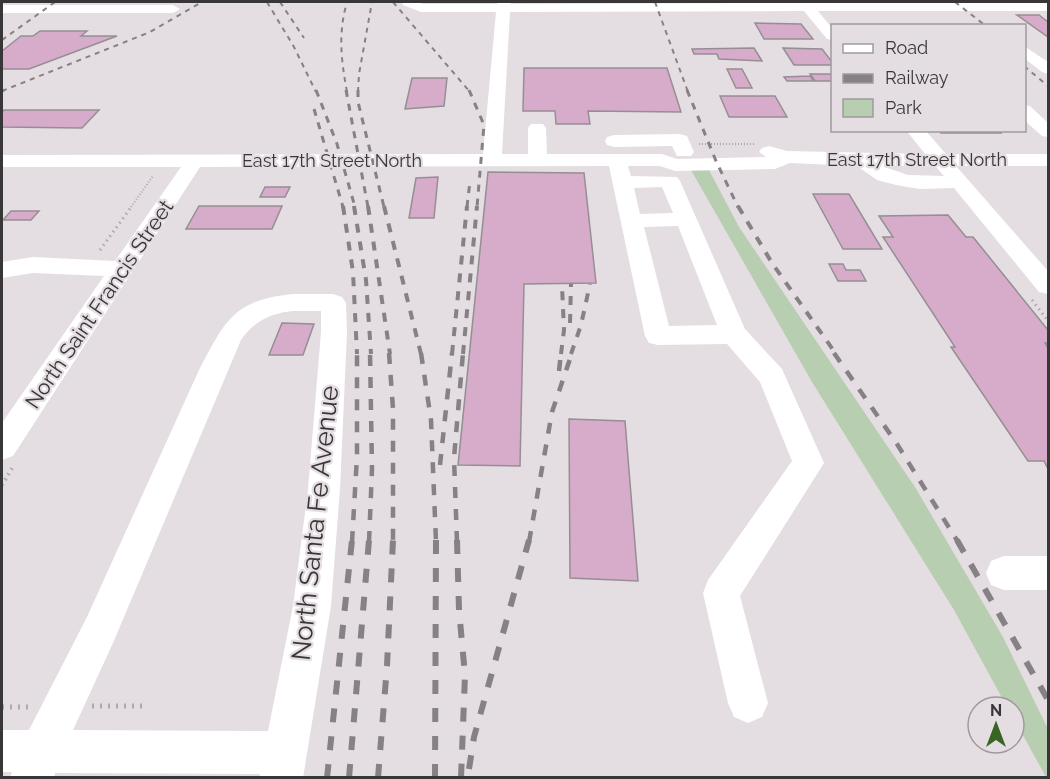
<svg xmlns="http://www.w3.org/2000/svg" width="1050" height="779" font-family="Raleway,sans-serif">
	<rect width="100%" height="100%" fill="#e4dde2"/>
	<!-- green -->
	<path fill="#b8ceb0" d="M691,170H709L739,227L915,487L1003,637L1048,729V777H1046L1014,719V707H1007L954,610L812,382Z"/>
	<!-- building -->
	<path fill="#d7abca" stroke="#958f93" stroke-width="1.5" d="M1017,15H1039L1048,22V37Z
		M755,23L801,24L813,39H764Z
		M40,31H87L81,36H117L29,69H2V51L21,36H33Z
		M754,48L762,61L719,59L717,54H694L692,49Z
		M783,48L822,49L832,62V65H794Z
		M524,68H667L681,112L588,111L590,124H556L555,111H523Z
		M727,69H742L752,88H736Z
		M810,74H832V81H815Z
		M810,76L814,81H787L784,77Z
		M412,78H447L444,106L405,109Z
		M720,96H775L787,117H729Z
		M4,110H99L82,128L2,127V112Z
		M939,130H999L1001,133H941Z
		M488,172L584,173L596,283L524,284L520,466L458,465Z
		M438,177L434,218H409L416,178Z
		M265,187H290L285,197H260Z
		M813,194H849L882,249H843Z
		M199,206H282L272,229H186Z
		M11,211H39L31,220H3Z
		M948,215L966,237H973L1048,330V343H1045L1048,348V469L1044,461H1028L951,347H955L883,237H893L879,216Z
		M829,264H843L846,270H860L866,281H838Z
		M282,323L314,324L303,355H269Z
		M569,419L625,421L638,581L570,578Z"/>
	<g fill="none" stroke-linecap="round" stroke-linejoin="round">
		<!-- path-far3 -->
		<path stroke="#ada8ac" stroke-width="2" stroke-dasharray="1 2" stroke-linecap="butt" d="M699,144H755
			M131,207L153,176"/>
		<!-- path-far2 -->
		<path stroke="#ada8ac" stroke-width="3" stroke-dasharray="1.5 4" stroke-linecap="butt" d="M100,250L132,206
			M1032,300L1048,321"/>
		<!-- path-far1 -->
		<path stroke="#ada8ac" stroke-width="4" stroke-dasharray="1.5 4.5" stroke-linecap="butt" d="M2,485L14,465"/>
		<!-- path -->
		<path stroke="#ada8ac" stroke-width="5" stroke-dasharray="2 6" stroke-linecap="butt" d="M92,706H146
			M2,707H31"/>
		<!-- minor -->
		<path fill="#fff" fill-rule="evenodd" d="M402,2H418L423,4H497L498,2H510L511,4L797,3V2L1048,3V11H818L832,28V40L827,39L804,11L510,12L502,154H528V128L531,124H543L546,128L547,154H662L677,159L766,157L759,152L762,148L769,146L787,151L925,154L906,130H925L946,154H1048V166H956L1048,271V294L1039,292L954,188L920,189L896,185L877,180L857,166L790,163L775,169L675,171L660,166H628L631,176L677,177L680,181L745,329L782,369L824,463L740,596L768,703L762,717L748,723L734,717L728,703L703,593L708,580L792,461L760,382L727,344L658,345L649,343L645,336L609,166L200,167L13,456L2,460V423L104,276L33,273L2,278V262L33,257L115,261L181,167H2V155L483,154L496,12H421L403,5ZM882,166H935L944,176L908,175ZM662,187L673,213L640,214L634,188ZM678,226L717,325L669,326L644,227Z
			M2,5H173L180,9L173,13H2Z
			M1024,46L1048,62V74L1042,72L1024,58Z
			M1024,105L1030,106L1048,123V137L1042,136L1024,120Z
			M680,134L687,136L694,152L691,156H677L672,146L614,147L607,145L605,141L607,137L614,135Z
			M293,294H333L342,297L346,303L347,332L340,489L331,606L303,778H259L260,774L55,773L54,778H10L12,772H2V730H29L87,617L199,370C225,321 233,300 293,294ZM293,311H321V332L308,489L293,606L268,731L73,730L113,643L241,340C254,321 271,313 293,311Z
			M1004,556H1048V590H1004L991,585L986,573L991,561Z"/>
		<!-- rail-far4 -->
		<path stroke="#868184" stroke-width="2" stroke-dasharray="5 5" stroke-linecap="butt" d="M267,2L294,47L316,92
			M280,2L304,38
			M393,2L470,92
			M655,2L688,92
			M955,2L986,26
			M2,40L55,2
			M1024,66L1048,86
			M2,91L150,32L202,2
			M347,92C341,60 338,33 347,2
			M358,92L359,74L372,2"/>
		<!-- rail-far3 -->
		<path stroke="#868184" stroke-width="3" stroke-dasharray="7 7" stroke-linecap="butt" d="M316,90L337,144L355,207
			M346,90L368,207
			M358,90V102L384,207
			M469,90L484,125L477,207
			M687,90L716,161L738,207
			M2,91L4,90
			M314,109L343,207
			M467,207L470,181"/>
		<!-- rail-far2 -->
		<path stroke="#868184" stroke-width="4" stroke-dasharray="9 9" stroke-linecap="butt" d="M343,206L353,272L357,354
			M354,206L366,280L371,354
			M368,206L390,354
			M384,206L421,354
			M738,206L772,263L836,354
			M570,323L571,284
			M452,354L467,206
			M463,354L477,206
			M561,354L564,330L562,286
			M571,354L581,325L590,284"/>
		<!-- rail-far1 -->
		<path stroke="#868184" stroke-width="4.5" stroke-dasharray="11 11" stroke-linecap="butt" d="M389,353L393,409V542
			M421,353L431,420L436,542
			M834,353L897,444L958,542
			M559,371L561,353
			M440,465L452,353
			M352,542L357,456V353
			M369,542L372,469L370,353
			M457,542L454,458L463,353
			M529,542L552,412L572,353"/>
		<!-- rail -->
		<path stroke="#868184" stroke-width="6" stroke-dasharray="14 14" stroke-linecap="butt" d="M457,540L459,610L465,675L461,778
			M957,540L1048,700
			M469,769L474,737L529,540
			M327,778L352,540
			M349,778L369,540
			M378,778L387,666L393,540
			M435,778L436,540"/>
	</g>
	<g text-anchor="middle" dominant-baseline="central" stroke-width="4.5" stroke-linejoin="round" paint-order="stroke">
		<!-- far-street labels -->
		<g font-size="18" fill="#393638" stroke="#e4dde2">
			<text x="917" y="159">East 17th Street North</text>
			<text x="332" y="160">East 17th Street North</text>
		</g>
		<!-- street labels -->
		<g font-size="21" fill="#393638" stroke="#e4dde2">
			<text transform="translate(99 304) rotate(-56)">North Saint Francis Street</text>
		</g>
		<!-- near-street labels -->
		<g font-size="26" fill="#393638" stroke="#e4dde2">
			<text transform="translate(315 523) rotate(-84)">North Santa Fe Avenue</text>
		</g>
	</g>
	<!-- border -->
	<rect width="1050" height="779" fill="none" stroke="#393638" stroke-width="6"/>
	<!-- legend -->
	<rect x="831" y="24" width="195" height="108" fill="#e4dde2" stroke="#a09a9e" stroke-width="1.5"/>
	<rect x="843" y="44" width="30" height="9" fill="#ffffff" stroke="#a09a9e" stroke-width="1.5"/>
	<text x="885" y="54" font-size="18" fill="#393638">Road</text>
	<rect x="843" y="74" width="30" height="9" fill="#868184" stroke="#a09a9e" stroke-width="1.5"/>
	<text x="885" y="84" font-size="18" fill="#393638">Railway</text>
	<rect x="843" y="99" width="30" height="18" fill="#b8ceb0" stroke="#a09a9e" stroke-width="1.5"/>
	<text x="885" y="114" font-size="18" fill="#393638">Park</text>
	<!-- north arrow -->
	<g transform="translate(996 725)"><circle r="28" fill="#e4dde2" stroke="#a09a9e" stroke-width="1.5"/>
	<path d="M0-4.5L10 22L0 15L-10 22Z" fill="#376523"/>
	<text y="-9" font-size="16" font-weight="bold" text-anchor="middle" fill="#393638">N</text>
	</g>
</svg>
